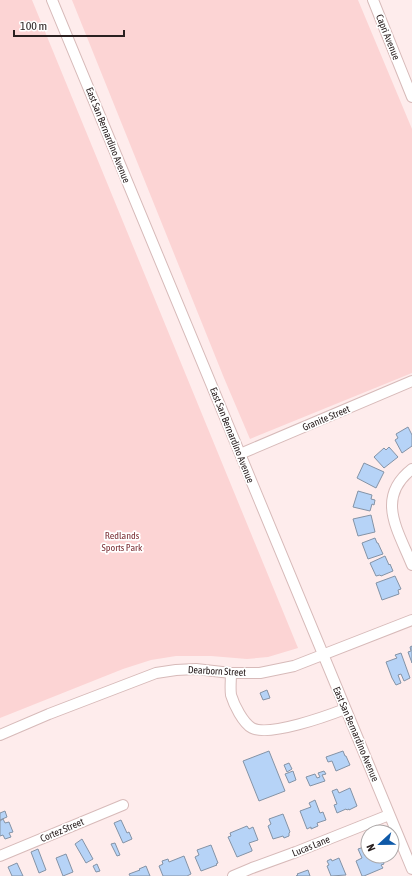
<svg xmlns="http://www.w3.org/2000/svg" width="412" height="876" font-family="'Asap Condensed',sans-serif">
	<rect width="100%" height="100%" fill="#feecec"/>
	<!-- green -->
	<path fill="#fcd4d4" d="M0,0H32L298,648L268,657L247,659L211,656H176L151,660L123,669L0,718Z
		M72,0H358L412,129V373L250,439L224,378Z"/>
	<!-- building -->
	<path fill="#b6d3f7" stroke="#8493a6" d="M408,427L412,435V446L402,453L395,440L398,438L396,434Z
		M389,447L398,457L384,468L374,457L384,448L386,450Z
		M364,463L384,472L376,488L357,478Z
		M358,491L372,495L371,499L375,500L374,505L372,504L370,511L353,507Z
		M371,515L375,532L358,536L353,519Z
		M375,538L377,543H378L383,554L368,559L362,543Z
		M385,556L389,565L390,564L393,571L381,576L380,575L376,576L370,563Z
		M395,576L401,589L398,590L399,594L382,600L376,583Z
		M412,646V663L408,652L411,651L410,647Z
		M401,653L410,678L404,681L401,674L398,675L401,683L396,685L392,678L386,662L397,658L395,655Z
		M267,690L270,698L263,700L260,693Z
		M269,751L285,791L259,801L243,761Z
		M343,751L345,756H346L350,765L336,771L332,761L328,762L326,757Z
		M289,763L292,769L287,772L284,765Z
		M293,771L296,780L289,783L285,774Z
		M324,771L326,774L322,775L325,781L310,786L306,777L315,774L317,778L320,777L318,773Z
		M350,788L357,806L349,810V809L347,810L346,809L337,813L334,805L337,804L332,791L337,789L339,793Z
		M315,800L320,813L323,812L326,820L317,823L318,826L311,829V827L307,829L300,811L311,807L309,803Z
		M5,811L7,817L0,820V813Z
		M283,814L290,832L289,833V836L284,838L283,836L273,839L268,826L271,824L269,819Z
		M3,819L5,823L9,822L13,832L9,833L11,837L5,839L3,835L0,836V821Z
		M121,820L127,833L129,832L132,839L123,843L114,823Z
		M247,826L249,829L253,827L258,840L249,843L252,850V851L237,857L228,837L231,836L230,833Z
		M82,839L93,859L86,863L75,844Z
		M115,843L120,855L117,856L111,844Z
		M211,845L218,863L216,864L217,865L201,871L195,857L199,855L197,850Z
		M367,846L368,848V856H381L384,864L381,865L383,868L364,876H362L356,861L362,858L358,849Z
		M38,849L46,870L39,873L31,852Z
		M66,854L73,872L63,876L56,858Z
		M184,856L191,874L187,876H163L159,866L163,864L162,861L168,859L169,862Z
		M339,858L346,875L331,876L327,866L329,865L327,861L331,859L332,861Z
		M17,863L23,876H12L8,867Z
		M97,864L100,871L96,872L93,866Z
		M146,866L150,876H130L129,874L140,870L139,869Z
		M308,870L310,876H296L298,875L297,874Z"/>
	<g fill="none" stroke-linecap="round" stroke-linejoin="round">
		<defs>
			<path id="minor" d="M52,0L412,869
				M373,0L412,97
				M240,454L412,381
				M412,469C375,498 398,530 412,565
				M231,673C231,680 230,688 231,695C234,705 243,723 252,728C269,737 327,716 345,709
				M0,735L49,714L156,673L176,670L196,669L231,673H260L294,666L412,620
				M0,856L123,805
				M233,876L252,868L296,852L389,815"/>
		</defs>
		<!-- minor casing -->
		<use href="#minor" stroke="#d7bab9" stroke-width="12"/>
		<!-- minor -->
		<use href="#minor" stroke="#fff" stroke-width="10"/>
	</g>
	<g text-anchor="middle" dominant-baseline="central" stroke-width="3.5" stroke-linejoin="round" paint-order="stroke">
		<!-- street labels -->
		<g font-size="10" fill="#2a2020" stroke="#fff">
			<text transform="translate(388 37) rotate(68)">Capri Avenue</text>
			<text transform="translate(108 135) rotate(68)">East San Bernardino Avenue</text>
			<text transform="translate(326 418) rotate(-23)">Granite Street</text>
			<text transform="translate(232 435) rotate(68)">East San Bernardino Avenue</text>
			<text transform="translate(217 671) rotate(3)">Dearborn Street</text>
			<text transform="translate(356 734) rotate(67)">East San Bernardino Avenue</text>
			<text transform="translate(62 830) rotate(-23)">Cortez Street</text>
			<text transform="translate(311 846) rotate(-22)">Lucas Lane</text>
		</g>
		<!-- park labels -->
		<g font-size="10" fill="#7d3237" stroke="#fff">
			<text x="122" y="535">Redlands<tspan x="122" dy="12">Sports Park</tspan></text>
		</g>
	</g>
	<!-- north arrow -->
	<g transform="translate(380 844) rotate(248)"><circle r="19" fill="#ffffff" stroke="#aaa6a6"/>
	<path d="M0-3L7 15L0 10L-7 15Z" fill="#0e59a8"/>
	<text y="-6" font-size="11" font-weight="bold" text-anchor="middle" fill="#2a2020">N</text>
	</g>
	<!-- scale -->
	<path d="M14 30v6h110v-6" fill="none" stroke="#2a2020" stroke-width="2"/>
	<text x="20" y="30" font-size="12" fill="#2a2020" stroke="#ffffff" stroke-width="3" paint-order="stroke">100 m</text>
</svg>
